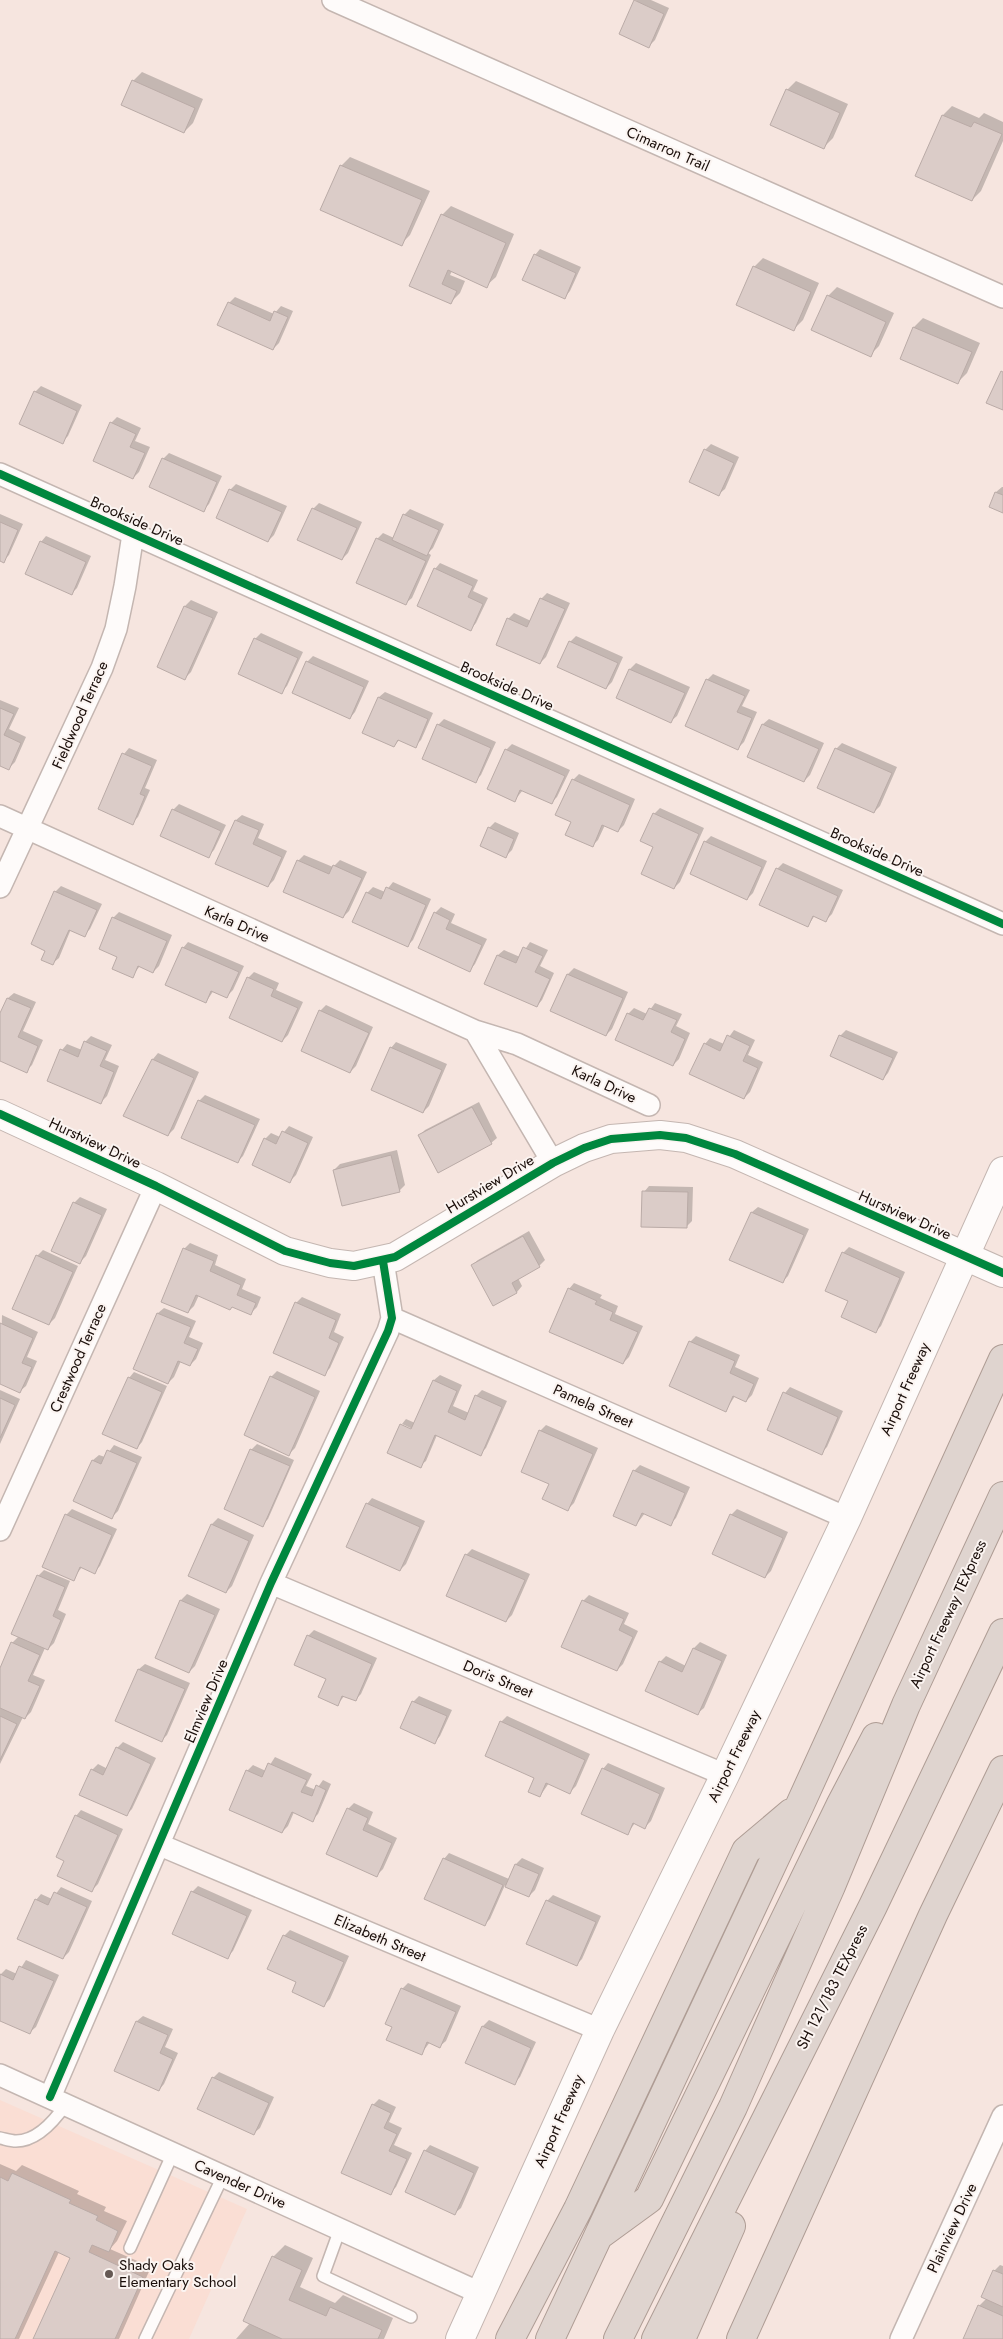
<svg xmlns="http://www.w3.org/2000/svg" width="1003" height="2339" font-family="Jost,sans-serif">
	<rect width="100%" height="100%" fill="#f6e5df"/>
	<!-- built -->
	<path fill="#faded4" d="M0,2100L247,2209L189,2339H0Z"/>
	<!-- shadow -->
	<path fill="#0003" d="M636,0H651L669,8L655,40L649,46Z
		M142,72L203,99L193,123L184,132L133,81Z
		M796,81L848,104L833,138L824,147L787,90Z
		M952,106L979,118L984,113L1003,122V141L981,191L972,200L917,175L943,115Z
		M350,157L430,191L410,235L401,244L341,166Z
		M451,206L514,234L496,277L486,286L452,271L450,275L465,281L460,293L451,302L411,285L442,215Z
		M540,249L581,267L570,291L565,297L535,255Z
		M763,258L819,283L803,320L794,329L754,267Z
		M837,287L894,313L879,346L870,355L828,296Z
		M235,297L274,314L281,306L293,311L279,343L273,349L229,303Z
		M923,318L980,343L967,373L958,382L901,358L914,327Z
		M41,386L82,405L68,436L62,442L35,392Z
		M117,417L141,428L135,441L150,447L139,472L133,478L111,423Z
		M711,444L739,457L725,489L719,494L705,450Z
		M169,453L222,476L209,504L203,510L163,459Z
		M236,484L287,506L274,535L268,541L230,490Z
		M1002,487H1003V512L996,492Z
		M319,503L362,522L348,553L342,559L313,509Z
		M410,509L444,524L433,548L428,553L431,555L412,598L406,603L377,539L383,533L394,538L404,515Z
		M0,514L23,524L9,555L3,561L0,560Z
		M46,536L91,556L77,588L71,594L41,542Z
		M440,563L478,580L473,591L488,598L476,623L471,629L435,569Z
		M547,593L570,603L546,657L540,663L508,619L514,613L531,621L541,599Z
		M191,600L218,612L191,672L185,678L158,667L185,606Z
		M261,633L303,652L287,686L281,692L255,639Z
		M576,636L623,657L612,682L606,688L570,642Z
		M313,656L369,681L355,712L350,718L293,693L307,662Z
		M636,663L690,687L677,716L671,721L617,698L630,669Z
		M713,674L750,690L742,706L757,712L744,742L738,748L687,725L707,680Z
		M385,692L433,713L421,740L415,746L400,739L394,746L379,697Z
		M0,700L19,708L9,729L26,737L15,762L9,768L0,764Z
		M444,719L496,742L481,775L475,781L438,725Z
		M769,719L824,743L810,775L804,781L763,724Z
		M842,743L897,767L880,806L874,812L836,749Z
		M512,744L570,770L557,797L551,803L523,790L514,801L488,789L506,750Z
		M129,748L157,760L145,788L150,790L138,817L132,823L124,754Z
		M579,774L635,799L624,825L618,831L605,825L598,840L592,846L572,821L573,780Z
		M179,804L226,825L214,850L208,856L173,810Z
		M660,808L704,828L680,882L674,888L655,846L654,814Z
		M242,815L264,824L258,838L287,851L274,880L268,886L236,820Z
		M495,822L519,833L512,850L506,856L489,828Z
		M711,836L767,861L753,893L747,899L705,842Z
		M304,855L333,867L340,860L367,872L349,911L343,917L298,861Z
		M783,863L843,890L832,914L826,920L815,915L808,926L777,869Z
		M393,882L431,899L413,940L407,946L367,893L373,887L385,892Z
		M61,886L102,904L90,929L84,935L71,929L59,958L53,963L47,950L55,892Z
		M441,907L455,914L451,923L487,939L475,964L470,970L435,913Z
		M119,912L172,935L159,966L153,972L140,966L132,976L119,956L113,918Z
		M188,942L244,966L233,990L227,996L214,990L206,1002L183,948Z
		M530,942L548,950L540,966L554,973L542,1000L537,1006L486,983L498,955L504,950L520,957Z
		M574,968L628,992L612,1029L606,1035L552,1011L568,974Z
		M254,972L279,983L276,990L303,1002L288,1035L282,1041L248,978Z
		M14,993L36,1002L23,1031L43,1040L32,1065L26,1071L0,1059V1016L8,998Z
		M655,1003L682,1014L676,1026L690,1033L679,1059L673,1065L628,1014L634,1008L647,1014Z
		M326,1005L373,1027L356,1066L350,1072L320,1011Z
		M734,1030L755,1040L748,1055L763,1062L750,1092L744,1098L705,1044L710,1038L724,1044Z
		M846,1030L898,1052L888,1073L883,1079L831,1056L840,1036Z
		M91,1036L112,1045L105,1060L119,1066L107,1096L101,1102L62,1050L67,1044L82,1050L85,1042Z
		M396,1042L447,1064L429,1106L423,1112L391,1048Z
		M158,1053L199,1072L174,1129L168,1135L153,1059Z
		M205,1095L260,1119L243,1156L237,1162L199,1101Z
		M479,1102L497,1138L491,1143L419,1136L425,1130Z
		M289,1126L313,1137L296,1175L290,1181L265,1139L271,1133L280,1137Z
		M397,1150L405,1185L399,1191L334,1170L340,1164Z
		M649,1186L693,1187L692,1221L686,1227L644,1192Z
		M80,1197L107,1209L86,1256L80,1262L74,1203Z
		M758,1207L809,1229L788,1276L782,1282L752,1212Z
		M529,1231L545,1260L539,1266L518,1278L522,1286L517,1292L494,1305L472,1265L478,1260Z
		M190,1243L218,1255L215,1265L246,1279L242,1289L261,1297L257,1307L251,1313L233,1306L230,1309L199,1295L194,1306L188,1312L184,1249Z
		M849,1247L905,1272L881,1326L876,1331L849,1301L843,1253Z
		M43,1250L78,1266L55,1318L49,1324L37,1256Z
		M574,1283L602,1295L600,1298L618,1306L615,1314L643,1326L629,1357L623,1363L569,1289Z
		M302,1297L341,1314L334,1332L344,1337L330,1368L324,1374L296,1303Z
		M164,1308L196,1321L189,1337L203,1343L196,1359L190,1365L181,1361L174,1377L168,1383L135,1368L158,1313Z
		M2,1315L38,1332L27,1357L37,1361L26,1386L20,1391L0,1383Z
		M696,1336L740,1355L735,1367L759,1378L752,1395L746,1401L735,1396L726,1410L690,1342Z
		M277,1371L320,1391L295,1448L289,1454L271,1377Z
		M134,1372L167,1386L142,1442L137,1448L129,1378Z
		M440,1375L462,1385L453,1406L469,1413L476,1396L482,1390L507,1401L486,1448L480,1454L437,1435L426,1461L420,1466L401,1425L416,1433L417,1431L402,1424L406,1419L415,1423L434,1380Z
		M790,1387L843,1411L827,1447L821,1453L785,1393Z
		M0,1390L20,1399L0,1444Z
		M546,1425L598,1448L574,1503L568,1509L550,1483L540,1431Z
		M257,1444L294,1460L268,1519L262,1525L251,1450Z
		M114,1445L142,1457L118,1511L112,1517L93,1460L99,1455L105,1457Z
		M640,1465L690,1487L676,1518L670,1524L645,1513L636,1525L634,1471Z
		M372,1498L425,1521L406,1564L400,1570L367,1504Z
		M72,1509L117,1529L100,1566L94,1572L82,1567L73,1579L66,1515Z
		M737,1509L788,1532L771,1571L765,1577L731,1515Z
		M218,1518L254,1535L232,1586L226,1592L189,1576L212,1524Z
		M472,1549L530,1574L512,1615L506,1621L466,1555Z
		M44,1570L70,1581L58,1610L66,1614L54,1643L48,1649L45,1648L33,1675L45,1680L31,1712L25,1718L23,1717L0,1764V1671L12,1643L19,1636L13,1633L38,1576Z
		M187,1594L220,1609L195,1666L189,1672L156,1657L181,1600Z
		M589,1595L629,1613L624,1624L638,1631L623,1664L617,1670L583,1601Z
		M314,1630L377,1658L361,1694L355,1700L345,1695L338,1704L308,1636Z
		M700,1642L727,1655L704,1708L698,1713L660,1662L666,1656L686,1666L694,1648Z
		M145,1664L190,1683L167,1735L161,1741L117,1721L139,1669Z
		M419,1696L452,1710L440,1736L435,1742L413,1702Z
		M507,1716L590,1754L576,1786L570,1792L549,1783L540,1796L536,1777L501,1722Z
		M123,1742L156,1758L132,1809L126,1815L92,1770L98,1764L108,1769L117,1748Z
		M275,1757L312,1774L306,1786L316,1790L323,1780L331,1784L318,1814L312,1820L294,1812L288,1826L282,1832L247,1771L253,1765L266,1771Z
		M608,1763L665,1788L651,1821L645,1827L635,1823L627,1834L603,1769Z
		M354,1803L373,1812L368,1824L397,1838L383,1869L377,1875L348,1809Z
		M81,1810L123,1829L98,1884L92,1890L76,1816Z
		M449,1853L509,1879L516,1864L522,1858L544,1868L535,1890L529,1896L505,1885L490,1919L484,1925L444,1859Z
		M198,1886L252,1910L233,1951L227,1957L192,1892Z
		M61,1887L92,1901L69,1952L63,1958L36,1900L41,1894L52,1899Z
		M553,1895L601,1916L582,1959L576,1965L547,1901Z
		M290,1930L349,1956L330,1999L324,2005L298,1981L284,1936Z
		M26,1960L59,1975L36,2027L30,2032L0,2019V1975L6,1969L17,1974Z
		M408,1983L461,2006L446,2041L440,2046L430,2042L421,2054L394,2026L402,1989Z
		M143,2016L173,2029L165,2047L178,2053L164,2084L159,2090L116,2071L137,2021Z
		M489,2020L536,2042L520,2077L514,2083L467,2062L483,2026Z
		M219,2072L274,2097L260,2128L254,2133L213,2078Z
		M379,2099L396,2107L389,2122L402,2128L394,2145L412,2153L396,2187L390,2193L373,2105Z
		M430,2145L479,2167L461,2208L455,2213L425,2151Z
		M0,2164L16,2171L22,2165L79,2191L77,2194L106,2207L104,2211L127,2221L117,2241L110,2249L151,2267L119,2339H34L72,2258L59,2252L19,2339H0Z
		M285,2245L313,2258L300,2287L335,2303L343,2295L393,2318L384,2339H236L250,2323L273,2257Z
		M1000,2265L1003,2266V2339H964L979,2306L987,2298L994,2271Z"/>
	<!-- building -->
	<path fill="#dbccc8" stroke="#baaba7" d="M634,0L664,14L649,48L619,34Z
		M132,80L195,108L184,133L121,105Z
		M786,89L840,113L824,149L770,125Z
		M942,115L971,127L974,122L1002,134L972,201L915,176Z
		M340,165L422,200L402,246L320,210Z
		M441,214L506,243L487,288L448,270L442,284L457,291L451,304L409,286Z
		M534,254L576,273L565,299L522,280Z
		M753,266L811,292L794,331L736,305Z
		M827,295L886,322L871,357L811,330Z
		M228,302L270,321L274,311L288,317L273,350L217,325Z
		M913,327L972,352L958,384L900,359Z
		M1001,371L1003,372V410L986,403Z
		M34,391L77,411L63,444L19,424Z
		M110,422L136,434L130,447L145,453L133,479L93,461Z
		M704,449L734,463L719,496L689,482Z
		M162,458L217,482L204,512L149,487Z
		M229,489L282,512L268,542L216,518Z
		M995,492L1003,495V513L989,507Z
		M312,508L357,528L342,560L297,540Z
		M403,514L439,530L427,556L392,540Z
		M0,522L18,530L4,563L0,561Z
		M376,538L426,561L406,605L356,583Z
		M40,541L86,562L72,595L25,574Z
		M434,568L473,586L468,597L483,604L471,631L417,606Z
		M540,598L565,609L540,664L496,645L507,618L527,627Z
		M184,606L213,618L185,680L157,667Z
		M254,638L298,658L282,694L238,674Z
		M569,641L618,663L606,689L557,667Z
		M306,661L364,687L350,719L292,693Z
		M629,669L685,693L671,723L616,698Z
		M706,679L745,696L737,712L752,718L738,750L685,726Z
		M378,697L428,719L416,748L398,740L394,747L362,733Z
		M0,708L14,714L4,735L21,743L9,770L0,766Z
		M437,724L491,748L476,783L422,759Z
		M762,724L819,749L804,782L747,757Z
		M835,748L892,773L874,813L817,788Z
		M505,749L565,776L552,804L520,790L515,802L487,789Z
		M122,753L152,766L140,794L145,796L133,825L98,809Z
		M572,779L630,805L618,832L602,825L593,847L565,835L571,822L555,815Z
		M172,809L221,831L209,858L160,836Z
		M653,813L699,834L674,889L641,874L653,847L640,841Z
		M235,820L259,830L253,844L282,857L268,887L215,864Z
		M488,827L514,839L506,858L480,846Z
		M704,841L762,867L747,900L690,874Z
		M297,860L329,874L333,865L362,878L343,918L283,892Z
		M776,868L838,896L826,922L813,916L808,927L759,905Z
		M386,887L426,905L408,947L352,922L366,892L381,899Z
		M54,891L97,910L85,937L69,930L53,965L41,960L45,951L31,944Z
		M434,912L450,920L446,929L482,945L470,972L418,948Z
		M112,917L167,941L153,973L138,966L133,978L112,969L117,957L99,949Z
		M182,947L239,972L227,998L211,991L206,1003L165,985Z
		M523,947L543,956L535,972L550,979L537,1007L484,984L497,955L516,963Z
		M567,974L623,998L606,1036L550,1011Z
		M247,977L274,989L271,996L298,1008L282,1042L229,1018Z
		M7,998L31,1008L18,1037L38,1046L27,1073L0,1061V1013Z
		M649,1008L677,1020L671,1032L685,1039L673,1066L615,1040L627,1013L643,1020Z
		M319,1010L369,1033L350,1073L301,1051Z
		M727,1035L750,1046L743,1061L758,1068L744,1099L689,1074L704,1043L720,1051Z
		M839,1035L893,1058L883,1080L830,1056Z
		M84,1041L107,1051L100,1066L114,1072L101,1104L47,1081L60,1049L78,1057Z
		M390,1047L442,1070L423,1113L371,1090Z
		M152,1059L194,1078L168,1136L123,1116Z
		M198,1100L255,1125L238,1163L181,1138Z
		M472,1107L492,1144L438,1173L418,1135Z
		M282,1131L308,1143L290,1183L252,1165L264,1138L276,1144Z
		M391,1155L400,1192L342,1206L333,1170Z
		M642,1191L688,1192L687,1228L641,1227Z
		M73,1202L102,1215L80,1264L51,1251Z
		M751,1212L804,1235L783,1283L729,1260Z
		M523,1236L540,1267L512,1283L517,1293L493,1306L471,1265Z
		M183,1248L214,1261L210,1271L241,1285L237,1295L256,1303L251,1315L232,1307L230,1310L196,1295L188,1313L161,1302Z
		M842,1252L900,1278L876,1333L841,1317L848,1301L825,1291Z
		M36,1255L73,1272L49,1325L12,1309Z
		M568,1288L597,1301L595,1304L613,1312L610,1320L638,1332L623,1364L549,1332Z
		M295,1302L336,1320L329,1338L339,1343L325,1376L273,1353Z
		M157,1313L191,1327L184,1343L198,1349L190,1366L178,1361L168,1384L133,1369Z
		M0,1323L33,1338L22,1363L32,1367L20,1393L0,1384Z
		M689,1341L735,1361L730,1373L754,1384L746,1402L733,1396L726,1412L669,1386Z
		M270,1376L315,1397L289,1456L244,1435Z
		M128,1377L162,1392L137,1449L102,1434Z
		M433,1380L457,1391L448,1412L465,1420L475,1395L502,1407L481,1456L435,1435L421,1468L387,1453L400,1424L411,1429Z
		M783,1392L838,1417L822,1455L767,1430Z
		M0,1398L15,1405L0,1438Z
		M539,1430L593,1454L568,1511L542,1499L549,1484L521,1472Z
		M250,1449L290,1466L263,1527L224,1509Z
		M107,1450L137,1463L112,1519L73,1501L92,1460L101,1464Z
		M633,1470L685,1493L671,1526L642,1513L636,1526L613,1516Z
		M366,1503L420,1527L400,1571L346,1547Z
		M65,1514L112,1535L95,1574L80,1567L74,1581L42,1567Z
		M730,1514L783,1538L765,1578L712,1554Z
		M211,1524L249,1541L226,1593L188,1576Z
		M465,1554L525,1580L506,1622L446,1596Z
		M37,1575L65,1587L53,1616L61,1620L48,1650L11,1634Z
		M180,1600L215,1615L189,1673L155,1658Z
		M582,1600L624,1619L619,1630L633,1637L617,1671L561,1647Z
		M307,1635L372,1664L356,1701L342,1696L338,1706L318,1697L326,1679L294,1665Z
		M11,1642L40,1655L28,1681L40,1686L25,1719L0,1708V1668Z
		M693,1648L722,1661L698,1715L645,1691L659,1661L682,1672Z
		M138,1669L185,1689L162,1742L115,1721Z
		M412,1701L447,1716L435,1744L400,1728Z
		M0,1716L17,1724L0,1760Z
		M500,1721L585,1760L570,1794L546,1783L540,1797L528,1792L534,1778L485,1756Z
		M116,1747L151,1764L127,1816L79,1795L91,1769L103,1775Z
		M268,1763L307,1780L301,1792L312,1796L316,1785L326,1790L313,1822L292,1812L282,1833L229,1810L246,1770L262,1777Z
		M602,1768L660,1794L645,1829L633,1823L628,1835L581,1814Z
		M347,1808L368,1818L363,1830L392,1843L377,1877L326,1854Z
		M75,1815L118,1835L92,1892L57,1876L64,1861L56,1857Z
		M443,1858L503,1885L485,1926L424,1899Z
		M515,1864L539,1874L529,1897L505,1887Z
		M191,1891L247,1916L228,1959L172,1934Z
		M54,1892L87,1907L63,1959L17,1939L35,1899L48,1905Z
		M546,1900L596,1922L577,1966L526,1944Z
		M283,1935L344,1962L324,2007L292,1992L296,1982L267,1969Z
		M19,1966L54,1981L30,2034L0,2021V1974L13,1980Z
		M401,1988L456,2012L440,2048L427,2042L422,2055L386,2040L392,2027L385,2024Z
		M136,2021L168,2035L160,2053L173,2059L159,2091L114,2071Z
		M482,2026L531,2048L515,2085L465,2063Z
		M212,2077L269,2103L254,2135L197,2109Z
		M372,2104L391,2113L384,2128L397,2134L389,2151L407,2159L391,2195L341,2173Z
		M424,2150L474,2173L455,2215L405,2192Z
		M12,2173L71,2200L69,2203L98,2216L96,2220L118,2231L109,2252L92,2245L89,2252L143,2277L115,2339H33L70,2258L55,2251L15,2339H0V2177L8,2181Z
		M272,2256L302,2270L289,2300L326,2316L330,2307L382,2330L378,2339H282L243,2321Z
		M993,2270L1003,2274V2307L981,2297Z
		M978,2305L1003,2316V2339H963Z"/>
	<g fill="none" stroke-linecap="round" stroke-linejoin="round">
		<defs>
			<path id="service" d="M0,2138C5,2139 11,2141 16,2141C37,2141 55,2120 66,2104
				M340,2229L323,2276L411,2317
				M130,2248L173,2153
				M145,2339L223,2176"/>
			<path id="minor" d="M333,0L1003,297
				M0,474L1003,924
				M0,816L475,1031L553,1163
				M0,887L102,668L116,629L125,586L133,534
				M475,1031L517,1044L649,1105
				M392,1318L847,1518
				M0,1530L156,1186
				M271,1583L725,1775
				M160,1845L600,2030
				M0,2075L480,2293
				M50,2097L271,1583L388,1331L392,1318L383,1261
				M901,2339L1003,2116"/>
			<path id="tertiary" d="M0,1114L156,1186L285,1251L330,1263L354,1266L395,1257L553,1163L584,1148L611,1139L660,1135L686,1138L735,1154L1003,1273"/>
			<path id="secondary" d="M460,2339L600,2030L725,1775L847,1518L1003,1171"/>
			<path id="motorway" d="M601,2234L649,2199L840,1806L876,1737
				M510,2339L578,2209L746,1851L791,1813
				M550,2339L799,1807L1003,1359
				M618,2339L733,2107L831,1886L906,1705L1003,1496
				M656,2339L873,1906L1003,1633
				M681,2339L731,2226
				M741,2339L933,1915L1003,1770"/>
		</defs>
		<!-- service casing -->
		<use href="#service" stroke="#c4b6b1" stroke-width="14"/>
		<!-- minor casing -->
		<use href="#minor" stroke="#c4b6b1" stroke-width="24"/>
		<!-- tertiary casing -->
		<use href="#tertiary" stroke="#c4b6b1" stroke-width="30"/>
		<!-- secondary casing -->
		<use href="#secondary" stroke="#c4b6b1" stroke-width="30"/>
		<!-- motorway casing -->
		<use href="#motorway" stroke="#ae9c94" stroke-width="30"/>
		<!-- service -->
		<use href="#service" stroke="#fefbfa" stroke-width="11"/>
		<!-- minor -->
		<use href="#minor" stroke="#fefbfa" stroke-width="21"/>
		<!-- tertiary -->
		<use href="#tertiary" stroke="#fefbfa" stroke-width="28"/>
		<!-- secondary -->
		<use href="#secondary" stroke="#fefbfa" stroke-width="28"/>
		<!-- motorway -->
		<use href="#motorway" stroke="#dfd4cf" stroke-width="28"/>
		<defs>
			<path id="cycleway" d="M0,474L1003,924
				M0,1114L156,1186L285,1251L330,1263L354,1266L395,1257L553,1163L584,1148L611,1139L660,1135L686,1138L735,1154L1003,1273
				M50,2097L271,1583L388,1331L392,1318L383,1261"/>
		</defs>
		<!-- cycleway casing -->
		<use href="#cycleway" stroke="#fbf4f1" stroke-width="11"/>
		<!-- cycleway -->
		<use href="#cycleway" stroke="#00873e" stroke-width="8"/>
	</g>
	<!-- markers -->
	<circle fill="#665954" stroke="#fbf4f1" stroke-width="2" cx="109" cy="2274" r="5"/>
	<g text-anchor="middle" dominant-baseline="central" stroke-width="4" stroke-linejoin="round" paint-order="stroke">
		<!-- street labels -->
		<g font-size="15" fill="#190d09" stroke="#fbf4f1">
			<text transform="translate(668 149) rotate(24)">Cimarron Trail</text>
			<text transform="translate(137 521) rotate(24)">Brookside Drive</text>
			<text transform="translate(507 686) rotate(24)">Brookside Drive</text>
			<text transform="translate(80 715) rotate(-66)">Fieldwood Terrace</text>
			<text transform="translate(877 852) rotate(24)">Brookside Drive</text>
			<text transform="translate(237 924) rotate(24)">Karla Drive</text>
			<text transform="translate(604 1084) rotate(25)">Karla Drive</text>
			<text transform="translate(95 1143) rotate(25)">Hurstview Drive</text>
			<text transform="translate(490 1184) rotate(-31)">Hurstview Drive</text>
			<text transform="translate(905 1215) rotate(24)">Hurstview Drive</text>
			<text transform="translate(78 1358) rotate(-66)">Crestwood Terrace</text>
			<text transform="translate(905 1389) rotate(-66)">Airport Freeway</text>
			<text transform="translate(593 1406) rotate(24)">Pamela Street</text>
			<text transform="translate(948 1614) rotate(-65)">Airport Freeway TEXpress</text>
			<text transform="translate(498 1679) rotate(23)">Doris Street</text>
			<text transform="translate(206 1701) rotate(-67)">Elmview Drive</text>
			<text transform="translate(734 1756) rotate(-64)">Airport Freeway</text>
			<text transform="translate(380 1938) rotate(23)">Elizabeth Street</text>
			<text transform="translate(832 1987) rotate(-63)">SH 121/183 TEXpress</text>
			<text transform="translate(559 2121) rotate(-66)">Airport Freeway</text>
			<text transform="translate(240 2184) rotate(24)">Cavender Drive</text>
			<text transform="translate(952 2228) rotate(-65)">Plainview Drive</text>
		</g>
		<!-- poi labels -->
		<g font-size="15" fill="#190d09" stroke="#fbf4f1" text-anchor="start">
			<text x="119" y="2265">Shady Oaks<tspan x="119" dy="17">Elementary School</tspan></text>
		</g>
	</g>
</svg>
